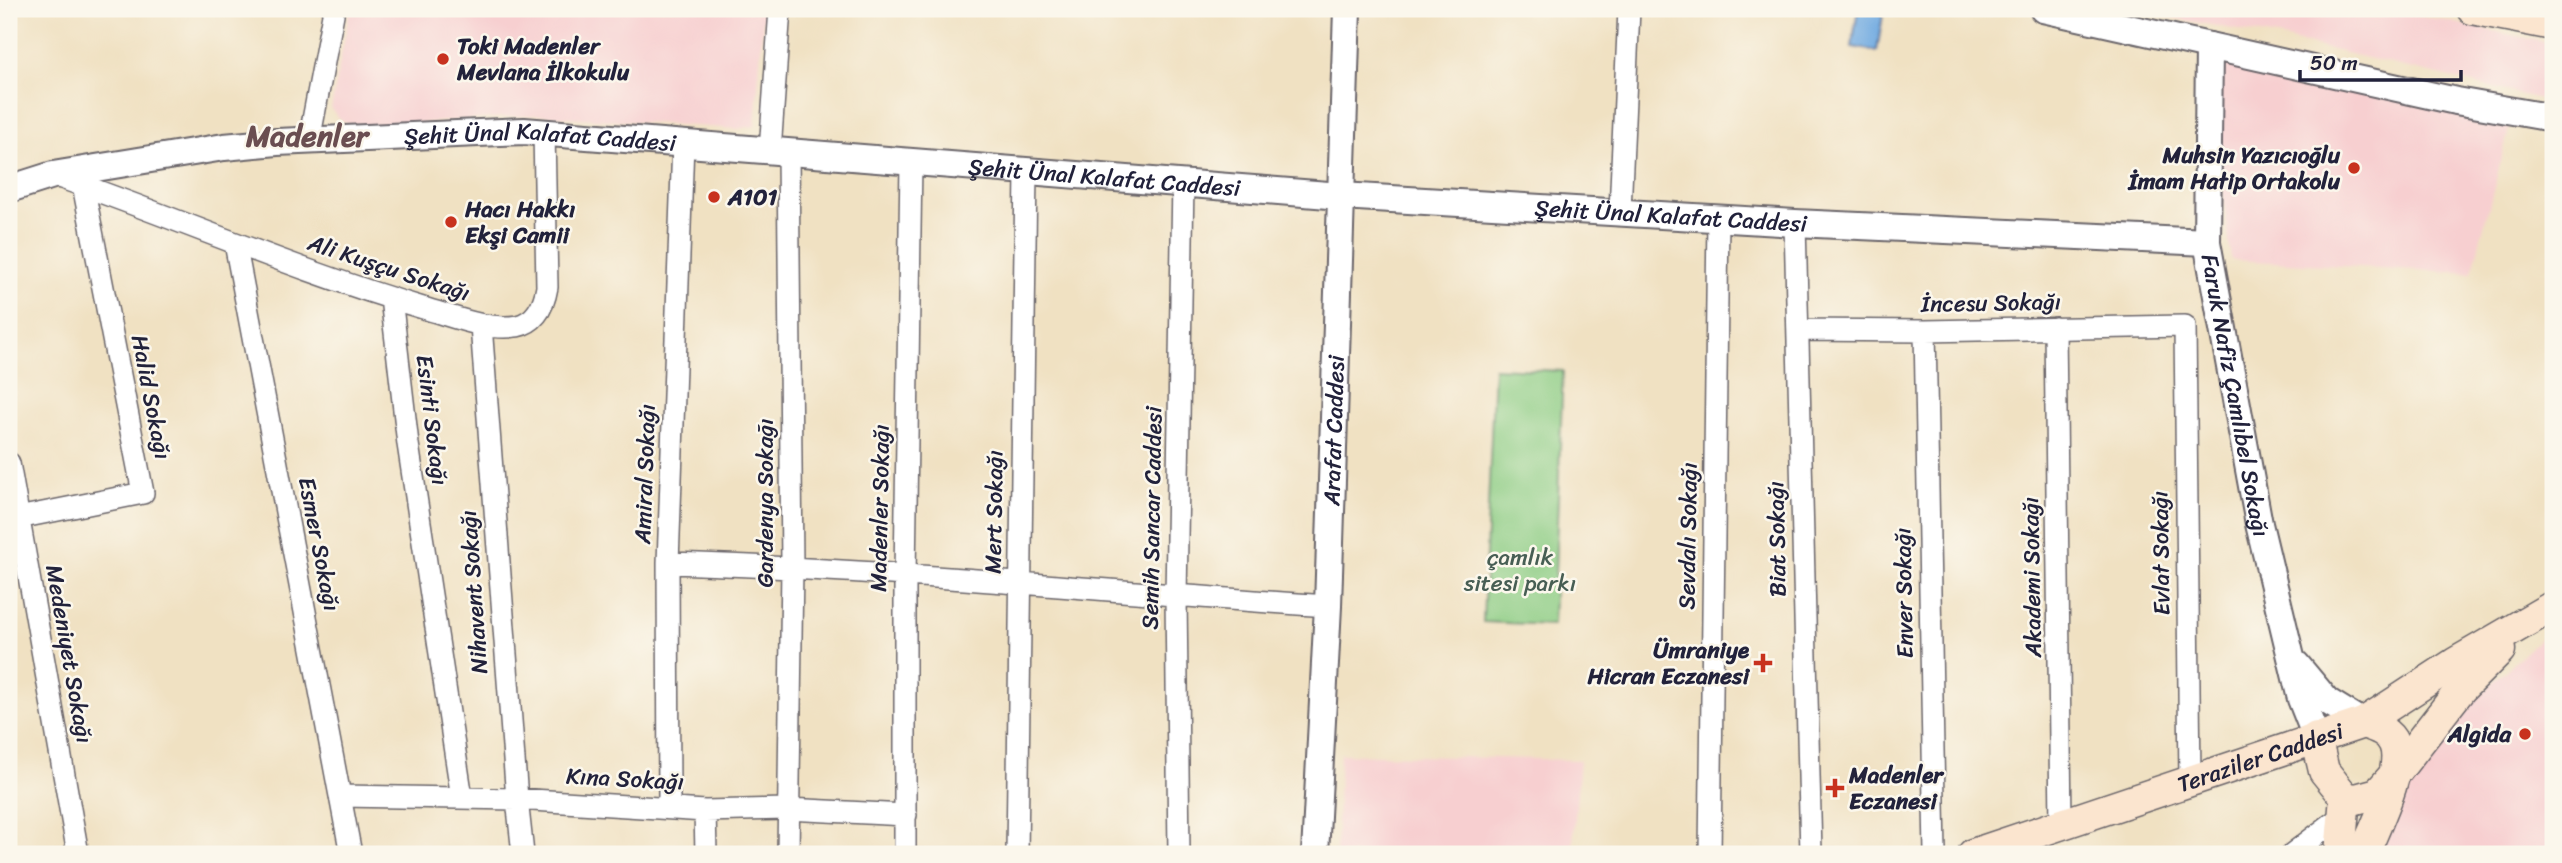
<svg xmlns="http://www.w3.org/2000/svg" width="2562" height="863" font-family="Sriracha,sans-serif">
	<rect width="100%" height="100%" fill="#fbf7ec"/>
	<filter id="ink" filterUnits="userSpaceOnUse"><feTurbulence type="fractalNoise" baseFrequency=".0143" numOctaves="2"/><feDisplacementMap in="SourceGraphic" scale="14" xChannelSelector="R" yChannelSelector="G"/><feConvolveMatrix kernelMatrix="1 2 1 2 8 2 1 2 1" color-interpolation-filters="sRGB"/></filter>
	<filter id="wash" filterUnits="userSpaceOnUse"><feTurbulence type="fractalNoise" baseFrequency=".00686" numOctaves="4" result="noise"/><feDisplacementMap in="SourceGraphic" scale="28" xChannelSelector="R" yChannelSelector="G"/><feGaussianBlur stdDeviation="1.57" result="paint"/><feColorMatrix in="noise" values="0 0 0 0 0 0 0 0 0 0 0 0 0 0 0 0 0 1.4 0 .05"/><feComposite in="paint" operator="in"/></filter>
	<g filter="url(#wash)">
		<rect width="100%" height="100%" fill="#f0e1c2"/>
		<!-- built -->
		<path fill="#f7cfd0" d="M350,9H764L755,126L737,129L537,115L353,128L338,117L331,109Z
			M2123,9H2392L2553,44V102L2282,38Z
			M2222,62L2510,125L2472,273L2231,260L2216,134Z
			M2553,626V854H2380L2401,800L2464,710Z
			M1340,754L1580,760L1572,854H1336Z"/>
		<!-- green -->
		<path fill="#8ccc83" stroke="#57775f" stroke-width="2" d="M1494,368L1563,371L1553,625L1483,622Z"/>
		<!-- water -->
		<path fill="#72abe1" stroke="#4a668e" stroke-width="2" d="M1858,9H1884L1877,51L1852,47Z"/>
	</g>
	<g filter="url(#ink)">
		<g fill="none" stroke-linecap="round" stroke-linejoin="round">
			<defs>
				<path id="minor" d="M309,141L334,9
					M770,151L780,9
					M788,152L792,566L788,854
					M53,175C177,218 297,271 423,308C452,316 486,331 517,326C536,322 544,305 547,287L544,132
					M1620,211L1629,9
					M1795,223L1811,854
					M235,243L351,854
					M391,298L408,444L462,798
					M481,325L517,799L523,854
					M2055,328L2061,824
					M1798,330L1925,331L2185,326L2190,780
					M1925,331L1935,854
					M9,463L78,854
					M18,518L143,493L83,185
					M668,563C888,569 1108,592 1328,606
					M341,796L517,799L705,811L787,809L906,815
					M669,807L668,563L683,143
					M705,811L706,854
					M905,854V576L911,162
					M1017,854L1026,171
					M1179,854L1176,597L1183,182
					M1710,854L1718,218
					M2292,854L2343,815"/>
				<g id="tertiary">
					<path d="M2043,9L2456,101L2553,118"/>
					<path id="s1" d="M2209,46L2207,242L2259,524L2301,699L2316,737"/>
					<path id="s2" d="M9,189L53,175L224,147L277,142L524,131L1341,196L1795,223L2207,242"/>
					<path d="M2297,665L2327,701L2363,723"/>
					<path id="s3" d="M1315,854L1328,606L1347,9"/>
				</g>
				<g id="secondary">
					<path d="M2472,9L2553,25"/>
					<path d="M2363,723C2375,727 2389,731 2394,744C2405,770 2374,828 2364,854"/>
					<path d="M2316,737L2324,771L2345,797L2356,799L2378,793L2394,775L2461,689L2500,650"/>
					<path id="s4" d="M1973,854L2363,723L2455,663L2553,606"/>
					<path d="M2340,854L2345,797"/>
				</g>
			</defs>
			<!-- minor casing -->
			<use href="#minor" stroke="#6a656a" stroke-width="24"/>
			<!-- tertiary casing -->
			<use href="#tertiary" stroke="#6a656a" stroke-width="30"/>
			<!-- secondary casing -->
			<use href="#secondary" stroke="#6a656a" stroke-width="33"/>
			<!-- minor -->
			<use href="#minor" stroke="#fff" stroke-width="21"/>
			<!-- tertiary -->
			<use href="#tertiary" stroke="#fff" stroke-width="26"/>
			<!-- secondary -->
			<use href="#secondary" stroke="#fbe5cf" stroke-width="30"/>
		</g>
	</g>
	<!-- markers -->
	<g fill="#c8321e" stroke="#fbf7ec" stroke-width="2.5">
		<circle cx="443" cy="59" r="7"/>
		<circle cx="2354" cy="168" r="7"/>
		<circle cx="714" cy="197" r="7"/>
		<circle cx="451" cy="222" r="7"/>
		<path d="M1759.5 652.5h7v7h7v7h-7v7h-7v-7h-7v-7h7z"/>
		<circle cx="2525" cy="734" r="7"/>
		<path d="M1831.5 777.5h7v7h7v7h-7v7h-7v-7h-7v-7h7z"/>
	</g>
	<g text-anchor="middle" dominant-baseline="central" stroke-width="5" stroke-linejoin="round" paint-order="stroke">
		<!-- poi labels -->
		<g font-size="23" font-weight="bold" fill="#22223b" stroke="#fbf7ec" text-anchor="start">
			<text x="457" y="46">Toki Madenler<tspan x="457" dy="26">Mevlana İlkokulu</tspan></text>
			<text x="2340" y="155" text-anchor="end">Muhsin Yazıcıoğlu<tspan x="2340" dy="26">İmam Hatip Ortakolu</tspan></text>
			<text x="728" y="197">A101</text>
			<text x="465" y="209">Hacı Hakkı<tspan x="465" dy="26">Ekşi Camii</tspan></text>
			<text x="1749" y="650" text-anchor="end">Ümraniye<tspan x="1749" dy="26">Hicran Eczanesi</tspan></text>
			<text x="2511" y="734" text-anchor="end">Algida</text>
			<text x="1849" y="775">Madenler<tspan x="1849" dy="26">Eczanesi</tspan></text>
		</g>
		<!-- street labels -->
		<g font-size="23" fill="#22223b" stroke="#fbf7ec">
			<text stroke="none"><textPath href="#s2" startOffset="536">Şehit Ünal Kalafat Caddesi</textPath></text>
			<text stroke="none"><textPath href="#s2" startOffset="1102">Şehit Ünal Kalafat Caddesi</textPath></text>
			<text stroke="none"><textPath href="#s2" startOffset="1670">Şehit Ünal Kalafat Caddesi</textPath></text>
			<text transform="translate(389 268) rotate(18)">Ali Kuşçu Sokağı</text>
			<text transform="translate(1991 303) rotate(-1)">İncesu Sokağı</text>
			<text stroke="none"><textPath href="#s1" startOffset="352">Faruk Nafiz Çamlıbel Sokağı</textPath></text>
			<text transform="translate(151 397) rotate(79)">Halid Sokağı</text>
			<text transform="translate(432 420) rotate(83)">Esinti Sokağı</text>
			<text stroke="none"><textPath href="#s3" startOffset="424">Arafat Caddesi</textPath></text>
			<text transform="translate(645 474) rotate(-88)">Amiral Sokağı</text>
			<text transform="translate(765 503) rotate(-90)">Gardenya Sokağı</text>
			<text transform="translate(880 508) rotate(-89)">Madenler Sokağı</text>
			<text transform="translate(994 512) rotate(-89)">Mert Sokağı</text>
			<text transform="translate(1152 518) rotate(-89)">Semih Sancar Caddesi</text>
			<text transform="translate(1688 536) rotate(-89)">Sevdalı Sokağı</text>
			<text transform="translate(1777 539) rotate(-91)">Biat Sokağı</text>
			<text transform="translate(319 544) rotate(79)">Esmer Sokağı</text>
			<text transform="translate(2161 553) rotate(-91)">Evlat Sokağı</text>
			<text transform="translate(2032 577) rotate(-91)">Akademi Sokağı</text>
			<text transform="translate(474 592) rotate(-94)">Nihavent Sokağı</text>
			<text transform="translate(1904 593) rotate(-91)">Enver Sokağı</text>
			<text transform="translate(69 654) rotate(80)">Medeniyet Sokağı</text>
			<text stroke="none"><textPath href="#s4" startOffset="303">Teraziler Caddesi</textPath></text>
			<text transform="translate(625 779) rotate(3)">Kına Sokağı</text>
		</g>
		<!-- park labels -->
		<g font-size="23" fill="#475e54" stroke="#fbf7ec">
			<text x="1520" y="557">çamlık<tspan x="1520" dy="26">sitesi parkı</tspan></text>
		</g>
		<!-- district labels -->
		<g font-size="30" font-weight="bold" fill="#6a4e51" stroke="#fbf7ec">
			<text x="307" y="136">Madenler</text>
		</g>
	</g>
	<!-- margin -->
	<rect width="2562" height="863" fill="none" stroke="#fbf7ec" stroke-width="35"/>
	<!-- scale -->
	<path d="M2300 70v10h161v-10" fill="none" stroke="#22223b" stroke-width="3.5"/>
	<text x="2310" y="70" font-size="21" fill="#22223b" stroke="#fbf7ec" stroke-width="5" paint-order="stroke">50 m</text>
</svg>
